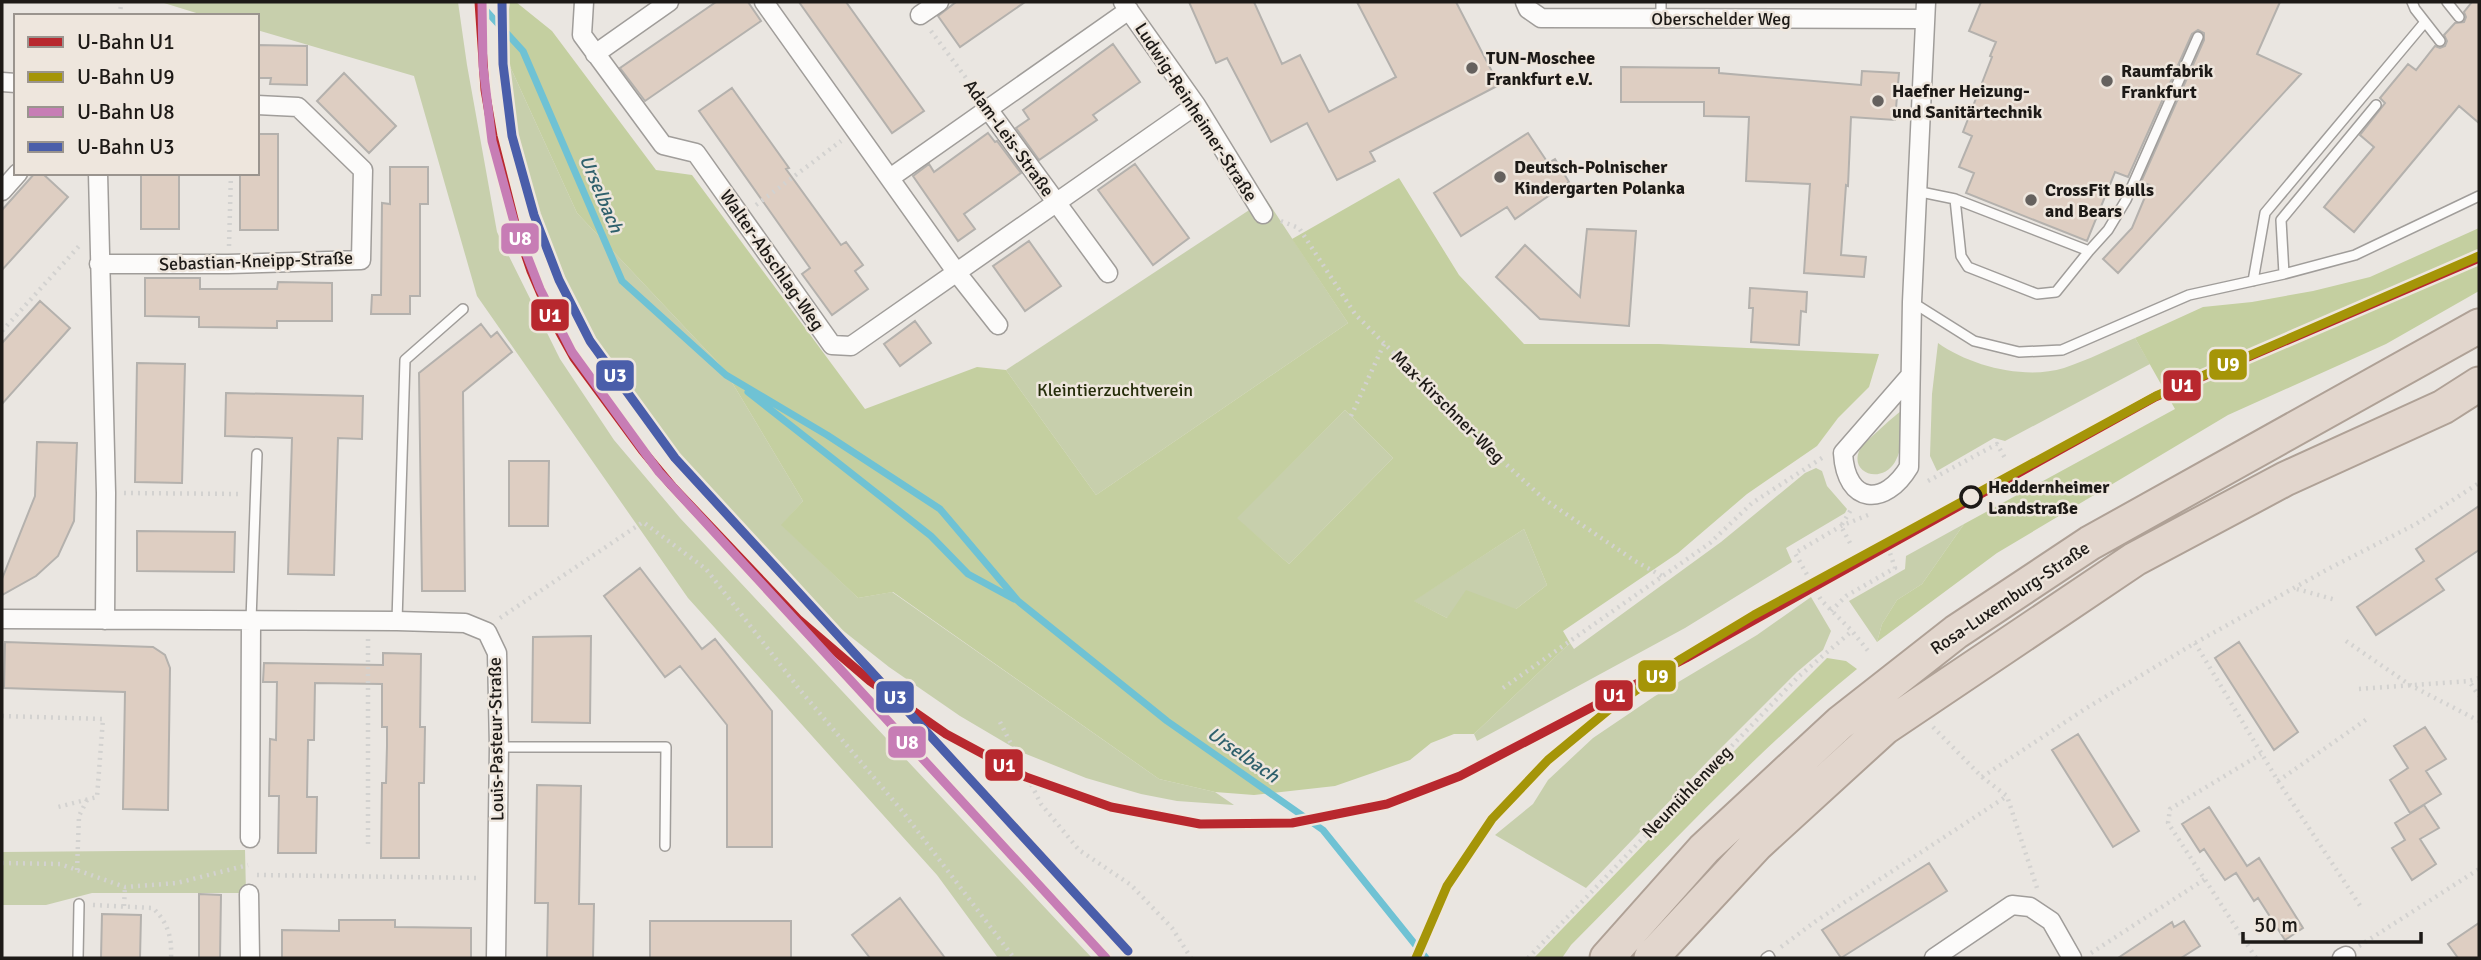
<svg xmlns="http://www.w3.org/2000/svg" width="2481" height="960" font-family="Signika,sans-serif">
	<rect width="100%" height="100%" fill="#eae6e1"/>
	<!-- green -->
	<path fill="#c7cfac" d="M144,2H458L467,65L497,232L560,359L614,440L680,518L1092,958H998L937,875L688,598L477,296L414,76L257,30V16H206L164,3Z
		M503,51L577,213L724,369L803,501L782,525L858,598L892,592L1159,779L1215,792L1234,805L1177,801L1141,794L1086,778L1021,752L960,716L889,667L841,629L783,575L675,458L591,342L558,281L534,216L511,136L501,66Z
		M1266,199L1348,323L1096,495L1006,370Z
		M2135,338L2150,364L2005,441L1994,438L1937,471L1930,456L1932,394L1938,343C1970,366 2025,380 2064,368C2088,360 2112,348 2135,338Z
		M1345,410L1393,458L1289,564L1236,518Z
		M1900,412L1903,413C1903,428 1903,448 1895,462C1881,485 1848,473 1860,449C1862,445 1895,415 1900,412Z
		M1816,468L1822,471L1827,486L1847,509L1845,513L1786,548L1792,562L1685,628L1477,741L1474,734L1570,643L1574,649L1721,542L1805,473Z
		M1964,524L1922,584L1897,600L1882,624L1877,642L1849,601L1905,569L1906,556Z
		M1524,529L1547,585L1516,609L1447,618L1413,601Z
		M1811,597L1831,631L1823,650L1797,672L1710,759L1586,888L1495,835L1533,804L1548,780L1593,738L1655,696L1757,635Z
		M245,850L246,893H92L46,905H2V852Z"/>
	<!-- forest -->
	<path fill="#c4cfa0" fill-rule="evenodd" d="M510,2H516L552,31L656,170L692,175L865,409L977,367L1006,370L1096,495L1348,323L1292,239L1399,178L1459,275L1524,344H1659L1879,354L1869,387L1838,418L1817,446L1747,494L1678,553L1563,631L1570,643L1474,734H1454L1431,743L1410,760L1335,786L1254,795L1215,792L1159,779L893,592L858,598L781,525L803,501L724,369L577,213L503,51ZM1345,410L1393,458L1289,564L1237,518ZM1524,529L1547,585L1516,609L1466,590L1447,618L1414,601Z
		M2479,228V291L2386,344L2228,415L1997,553L1877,642L1882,624L1897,600L1922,584L1964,524L2175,409L2135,338L2203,307L2252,302L2313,291L2370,277Z
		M1827,658L1846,661L1857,669C1754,753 1665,851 1571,945L1562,958H1534L1742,743Z"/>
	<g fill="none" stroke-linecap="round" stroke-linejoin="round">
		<!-- stream -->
		<path stroke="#6fc2d4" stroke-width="7" d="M478,2L523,51L622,281L726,375L827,435L940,509L1018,601L1167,721L1323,830L1426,958
			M748,392L931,536L968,574L1014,599"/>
	</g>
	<!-- building -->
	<path fill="#decec2" stroke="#b4b1ad" stroke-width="2" d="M716,2H748L761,21L645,101L620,68Z
		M799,2H846L924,111L892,133Z
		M956,2H1025L960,47L938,16Z
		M1189,2H1254L1282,64L1300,55L1329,112L1396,77L1357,2H1456L1499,85L1370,152L1375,161L1337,180L1307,123L1271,142L1227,58L1216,63Z
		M1981,2H2280L2257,54L2301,74L2118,273L2103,259L2132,228L2150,185L2141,182L2204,40V33L2198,30L2192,34L2128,177L2115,172L2087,241L1966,193L1974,173L1959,167L1972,136L1963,132L1992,57L1990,56L1996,42L1969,31Z
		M2472,2H2479V123L2459,106L2354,232L2324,207L2374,147L2360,135L2385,103L2380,98L2408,64L2416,70L2435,46L2440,48L2445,46L2447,41L2444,35L2455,23L2464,22L2466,17L2464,12Z
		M1113,44L1140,82L1093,115L1097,120L1039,160L1016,128L1029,119L1023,110Z
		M257,45L307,46V85L270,84L271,78H257Z
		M1621,67L1719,68V73L1861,85L1862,71L1899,73L1895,120L1851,117L1848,186L1846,185L1841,255L1866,257L1864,277L1804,273L1810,184L1746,181L1749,117L1704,116V102H1621Z
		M344,73L396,126L369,153L317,101Z
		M732,88L789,168L786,169L841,245L846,242L863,265L855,271L868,289L832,315L802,274L810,268L699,111Z
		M988,133L995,142L997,141L1021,173L964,214L975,229L958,241L913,176L929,164L934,172Z
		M1528,133L1548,163L1555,159L1569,182L1515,219L1507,207L1461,236L1434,193Z
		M257,134H278V230H240V173H257Z
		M1135,164L1189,238L1153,265L1098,190Z
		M390,167H428V204H420V296H410V314H371L372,295H381L382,203L390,204Z
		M35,173H42L68,197L2,270V210Z
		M141,173H179V229H141Z
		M1587,229L1636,231L1629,326L1540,319L1496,277L1525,245L1580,297Z
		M1029,241L1061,286L1025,311L993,266Z
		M145,278H200V289H277L278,282L332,283V321H277V328L199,327V317L145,316Z
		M1750,288L1807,292L1806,312L1801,311L1799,345L1751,342L1753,308H1749Z
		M40,301L70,328L2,404V343Z
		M915,321L931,343L900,366L884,344Z
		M481,324L491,337L497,332L512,352L463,392L465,591H422L419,373Z
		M137,363L185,364L182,483L135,482Z
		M226,393L363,396L362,439L338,438L334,575L288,574L292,438L225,436Z
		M37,442L77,443L74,521L58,556L36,576L2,595V579L35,496Z
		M509,461H549L548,526H509Z
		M2479,506V550L2436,579L2444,590L2376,635L2357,607L2424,561L2416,549Z
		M137,531L235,532L234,572L137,571Z
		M640,568L702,649L715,639L772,711V847H727V725L680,666L665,677L604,596Z
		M591,636L590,723L532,722L533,637Z
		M5,642L153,647L165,655L170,668L168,810L123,809L125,692L4,688Z
		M2239,642L2298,732L2274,750L2215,658Z
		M383,653L421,654L420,727H425L424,783H419V858H381L382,783H386L387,746V727H382V684L315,683L314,740H308L307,797H317L316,853H278L279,796H269L270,739L276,740L277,682H263L264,663L383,665Z
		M2425,727L2446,759L2426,771L2441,794L2410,813L2390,780L2408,768L2394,746Z
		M2078,734L2139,831L2113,847L2052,750Z
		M537,785L581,786L579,904H594L593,958H547L548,903H535Z
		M2424,805L2439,828L2420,839L2436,864L2412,880L2392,848L2405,840L2395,823Z
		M2209,807L2247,866L2259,858L2303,928L2285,940L2258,898L2254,901L2236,873L2225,880L2204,849L2200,852L2182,824Z
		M1929,863L1947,891L1841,958L1822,930Z
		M199,894L221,895L220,958H199Z
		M900,898L945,958H870L852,935Z
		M102,914L141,915L140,958H101Z
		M339,920H395V927L471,928V958H282V930L339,931Z
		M650,921H791V958H650Z
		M2184,921L2200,946L2181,958H2118L2172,922L2174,927Z
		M2479,923V958H2458L2448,944Z"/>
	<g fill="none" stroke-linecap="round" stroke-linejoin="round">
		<defs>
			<path id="lane" d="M2412,2L2415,9L2440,41
				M2447,2L2459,17
				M1661,18V2
				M1916,191L1955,199L1961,256L1968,267L2037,294L2056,292L2089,251L1955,199
				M2089,251L2108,230L2126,200L2198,37
				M2284,274L2281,220L2376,105
				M2253,281L2265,213L2425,22
				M1912,302L1974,341L2019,352L2062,350L2189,295L2284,274L2355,255L2479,196
				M251,620L257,454
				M397,621L405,360L463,309
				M499,747H666L665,846
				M78,958L79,904
				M1766,958L1769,956L1770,958"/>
			<path id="street" d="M584,2L582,35L663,145L696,153L832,345L851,346L1196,105
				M764,2L957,273L998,325
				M1123,2L1196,105L1263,214
				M1525,2L1528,9L1541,18L1924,19
				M920,15L939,2
				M595,54L669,2
				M2,82L16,83
				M988,109L1108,273
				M98,173L106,493L105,620
				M890,178L1129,10
				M2,191L18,173
				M99,264H228L361,260L363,170L298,107L257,105
				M1910,376L1843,453C1846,505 1885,507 1909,467L1912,302L1926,2
				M2,619L397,621L465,623L487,632L497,653L499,747L496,958
				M250,838L251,621
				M249,894L250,958
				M1934,958L2012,905L2030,907L2051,921L2072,958
				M2342,958L2346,956"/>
			<path id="highway" d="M1607,958L1704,849L1840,723L1956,632L2090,543L2479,326
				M1651,958L1757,844L1884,728L2135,559L2285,479L2443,407L2479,384"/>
		</defs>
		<!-- lane casing -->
		<use href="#lane" stroke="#a09d9a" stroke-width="12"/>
		<!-- street casing -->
		<use href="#street" stroke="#a09d9a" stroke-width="21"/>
		<!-- highway casing -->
		<use href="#highway" stroke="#afa196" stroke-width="37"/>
		<!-- path -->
		<path stroke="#d3d2d0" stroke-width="4.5" stroke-dasharray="2 5" stroke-linecap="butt" d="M120,16L121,2
			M931,31L978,94
			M756,205L841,141
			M1281,221L1299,228L1355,314L1486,446L1544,499L1635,561L1662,576
			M229,246L231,173
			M2,331L81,244
			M1351,416L1384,344
			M1928,481L1997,444L2005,458
			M124,493L241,494
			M1868,515L1841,526L1795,553L1821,600L1852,631L1869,652
			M1850,543L1841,526L1852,508
			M2297,589L2336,600
			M1831,611L1846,596L1895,568L1889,550
			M500,618L643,522L706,569L800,690L903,812L1014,958
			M368,639V844
			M2346,641L2410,685L2479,721
			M2195,643L2278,781L2361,907
			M2479,678L2469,681L2479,696
			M1503,688L1710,543L1752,503L1825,456
			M2359,689L2469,681
			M2,716L103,719L97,797L58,807
			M1000,722L1041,804L1079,850L1131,885L1172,928L1191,958
			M1933,727L1982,777L2007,796L2037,888
			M1982,777L2085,709L2195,643L2328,569L2416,524L2479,483
			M2278,781L2367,719
			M2,863L60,864L125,887L177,883L248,865
			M77,870L79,816L87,800
			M257,875L479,878
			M93,905L153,908C168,923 172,937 171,958
			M124,906L125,887
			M2359,946L2479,869
			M1781,947L1816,921L2007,796
			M2091,953L2205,879
			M1528,958L1798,677L1852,631
			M2256,958L2168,823L2170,809L2261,754"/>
		<!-- lane -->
		<use href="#lane" stroke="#fcfbfa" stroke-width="9"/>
		<!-- street -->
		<use href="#street" stroke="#fcfbfa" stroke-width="18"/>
		<!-- highway -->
		<use href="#highway" stroke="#e2d6cd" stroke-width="33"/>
		<defs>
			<path id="metro-1" d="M479,2L485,90L493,136L516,227L531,271L549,313L574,358L642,450L672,486L799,620L870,681L946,734L1026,777L1111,807L1200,824L1292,823L1387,804L1460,776L1686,658L2155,397L2479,258"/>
			<path id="metro-2" d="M1416,958L1447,886L1492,819L1548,760L1612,707L1681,659L1754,615L2156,396L2479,256"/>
			<path id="metro-3" d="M482,2L483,66L492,141L514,222L540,289L572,352L659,472L1106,958"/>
			<path id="metro-4" d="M502,2L503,64L512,136L534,215L559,280L590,341L675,458L1128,951"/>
		</defs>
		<!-- metro-1 casing -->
		<use href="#metro-1" stroke="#eee6dd" stroke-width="14"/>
		<!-- metro-2 casing -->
		<use href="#metro-2" stroke="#eee6dd" stroke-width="14"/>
		<!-- metro-3 casing -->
		<use href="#metro-3" stroke="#eee6dd" stroke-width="14"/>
		<!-- metro-4 casing -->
		<use href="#metro-4" stroke="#eee6dd" stroke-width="14"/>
		<!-- metro-1 -->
		<use href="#metro-1" stroke="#b8282e" stroke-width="9"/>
		<!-- metro-2 -->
		<use href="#metro-2" stroke="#a59508" stroke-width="9"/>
		<!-- metro-3 -->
		<use href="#metro-3" stroke="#c77db5" stroke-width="9"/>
		<!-- metro-4 -->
		<use href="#metro-4" stroke="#4a5eaa" stroke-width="9"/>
	</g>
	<!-- markers -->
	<g fill="#65615e" stroke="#eee6dd" stroke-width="2.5">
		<circle cx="1472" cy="68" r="7"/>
		<circle cx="2107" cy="81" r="7"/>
		<circle cx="1878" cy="101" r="7"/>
		<circle cx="1500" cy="177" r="7"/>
		<circle cx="2031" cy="200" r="7"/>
	</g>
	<circle fill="#eee6dd" stroke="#1d1a17" stroke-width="3.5" cx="1971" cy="497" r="10"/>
	<g text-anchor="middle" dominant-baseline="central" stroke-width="5" stroke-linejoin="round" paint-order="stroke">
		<!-- street labels -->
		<g font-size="18" fill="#1d1a17" stroke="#eee6dd">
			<text x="1721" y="19">Oberschelder Weg</text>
			<text transform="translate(1196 112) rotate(57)">Ludwig-Reinheimer-Straße</text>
			<text transform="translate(1009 138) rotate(54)">Adam-Leis-Straße</text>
			<text transform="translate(772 260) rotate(55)">Walter-Abschlag-Weg</text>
			<text transform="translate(256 261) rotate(-2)">Sebastian-Kneipp-Straße</text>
			<text transform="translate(1448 407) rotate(45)">Max-Kirschner-Weg</text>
			<text transform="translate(2010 598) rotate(-34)">Rosa-Luxemburg-Straße</text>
			<text transform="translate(496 739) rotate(-91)">Louis-Pasteur-Straße</text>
			<text transform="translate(1687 792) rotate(-46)">Neumühlenweg</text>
		</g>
		<!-- poi labels -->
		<g font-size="18" font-weight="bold" fill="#1d1a17" stroke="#eee6dd" text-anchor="start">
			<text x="1486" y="58">TUN-Moschee<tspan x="1486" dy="21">Frankfurt e.V.</tspan></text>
			<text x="2121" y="71">Raumfabrik<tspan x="2121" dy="21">Frankfurt</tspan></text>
			<text x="1892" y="91">Haefner Heizung-<tspan x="1892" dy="21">und Sanitärtechnik</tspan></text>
			<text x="1514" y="167">Deutsch-Polnischer<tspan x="1514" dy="21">Kindergarten Polanka</tspan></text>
			<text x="2045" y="190">CrossFit Bulls<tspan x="2045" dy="21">and Bears</tspan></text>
		</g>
		<!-- park labels -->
		<g font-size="18" fill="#252d0a" stroke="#eee6dd">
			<text x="1115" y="390">Kleintierzuchtverein</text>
		</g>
		<!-- stop labels -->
		<g font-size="18" font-weight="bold" fill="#1d1a17" stroke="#eee6dd" text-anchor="start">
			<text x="1988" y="487">Heddernheimer<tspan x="1988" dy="21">Landstraße</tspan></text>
		</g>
		<!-- water labels -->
		<g font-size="19" font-style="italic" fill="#2f606c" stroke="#eee6dd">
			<text transform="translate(601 194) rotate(67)">Urselbach</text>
			<text transform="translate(1243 755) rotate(35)">Urselbach</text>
		</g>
	</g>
	<g stroke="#eee6dd" stroke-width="2.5">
		<rect x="500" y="222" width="40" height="33" rx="7" fill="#c77db5"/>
		<rect x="530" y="298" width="40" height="34" rx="7" fill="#b8282e"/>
		<rect x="2208" y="348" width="40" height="33" rx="7" fill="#a59508"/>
		<rect x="595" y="359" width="40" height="33" rx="7" fill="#4a5eaa"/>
		<rect x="2162" y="369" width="40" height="33" rx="7" fill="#b8282e"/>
		<rect x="1637" y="659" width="40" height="34" rx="7" fill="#a59508"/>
		<rect x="1594" y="679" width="40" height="33" rx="7" fill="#b8282e"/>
		<rect x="875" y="680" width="40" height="34" rx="7" fill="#4a5eaa"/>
		<rect x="887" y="725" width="40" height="34" rx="7" fill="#c77db5"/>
		<rect x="984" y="748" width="40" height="34" rx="7" fill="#b8282e"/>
	</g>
	<g font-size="19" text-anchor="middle" font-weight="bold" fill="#fff">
		<text x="520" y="245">U8</text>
		<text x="550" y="322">U1</text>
		<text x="2228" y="371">U9</text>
		<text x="615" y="382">U3</text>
		<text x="2182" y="392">U1</text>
		<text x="1657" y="683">U9</text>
		<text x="1614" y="702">U1</text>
		<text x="895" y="704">U3</text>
		<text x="907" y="749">U8</text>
		<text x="1004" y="772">U1</text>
	</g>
	<!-- border -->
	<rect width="2481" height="960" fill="none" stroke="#1d1a17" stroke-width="7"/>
	<!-- legend -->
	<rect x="14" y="14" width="245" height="161" fill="#eee6dd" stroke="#9a948e" stroke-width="2"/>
	<rect x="28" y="37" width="35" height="10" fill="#b8282e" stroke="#9a948e" stroke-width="2"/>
	<text x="77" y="49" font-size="21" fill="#1d1a17">U-Bahn U1</text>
	<rect x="28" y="72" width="35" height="10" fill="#a59508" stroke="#9a948e" stroke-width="2"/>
	<text x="77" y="84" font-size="21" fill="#1d1a17">U-Bahn U9</text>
	<rect x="28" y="107" width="35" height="10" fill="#c77db5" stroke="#9a948e" stroke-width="2"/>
	<text x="77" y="119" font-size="21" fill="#1d1a17">U-Bahn U8</text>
	<rect x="28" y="142" width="35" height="10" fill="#4a5eaa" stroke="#9a948e" stroke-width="2"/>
	<text x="77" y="154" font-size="21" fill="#1d1a17">U-Bahn U3</text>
	<!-- scale -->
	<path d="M2243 932v10h178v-10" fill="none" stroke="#1d1a17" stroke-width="3.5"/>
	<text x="2254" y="932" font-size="21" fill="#1d1a17" stroke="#eee6dd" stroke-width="5" paint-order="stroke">50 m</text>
</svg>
